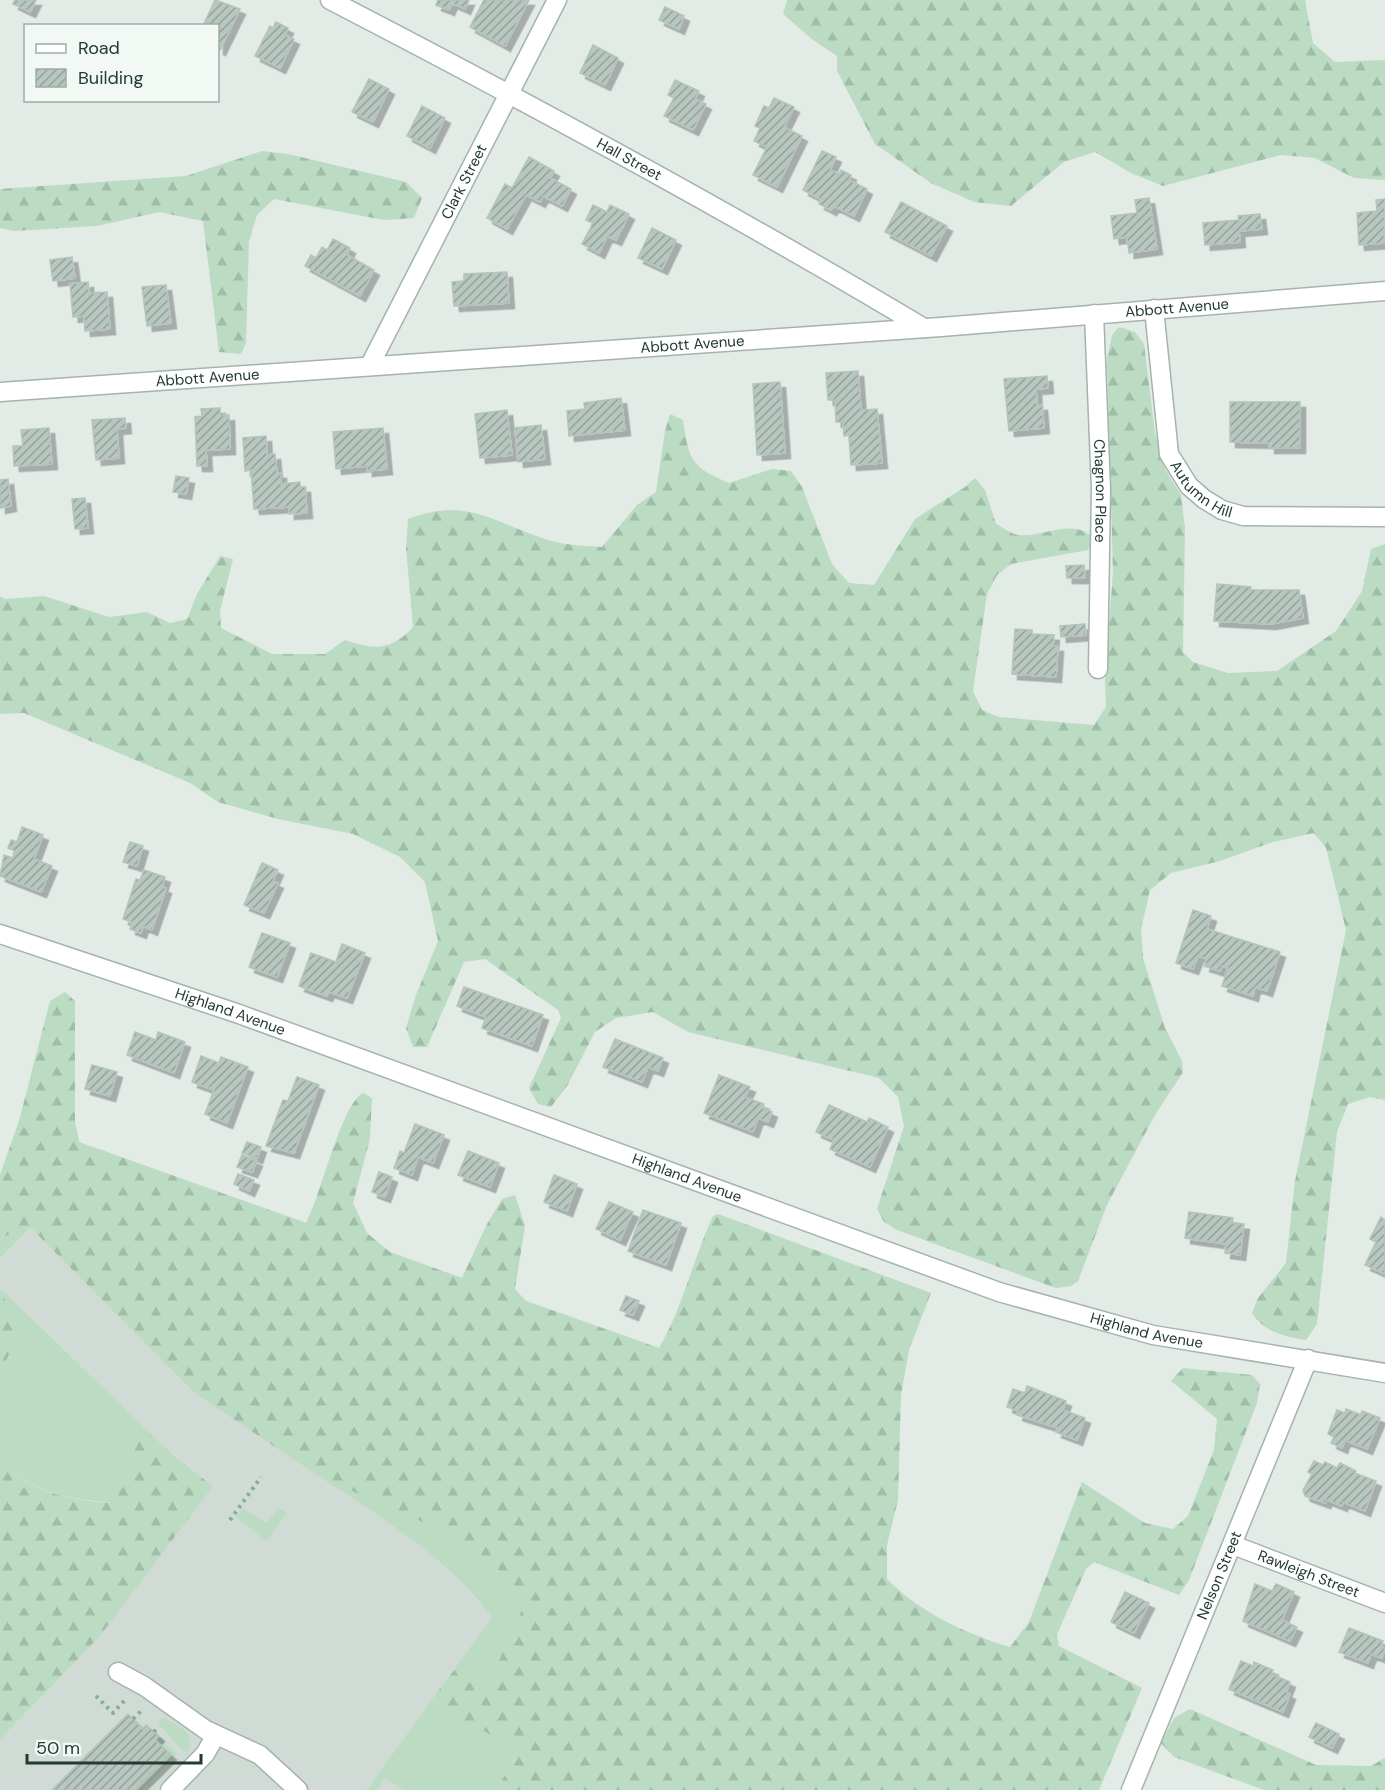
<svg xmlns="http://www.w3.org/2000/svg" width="1385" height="1790" font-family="'DM Sans',sans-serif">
	<defs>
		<pattern id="forest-firs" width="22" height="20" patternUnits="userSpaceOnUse" patternTransform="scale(1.5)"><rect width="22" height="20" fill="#bbdbc2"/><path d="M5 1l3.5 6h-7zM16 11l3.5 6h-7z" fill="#a0bda7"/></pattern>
		<pattern id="building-hatch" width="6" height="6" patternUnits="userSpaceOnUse" patternTransform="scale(1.5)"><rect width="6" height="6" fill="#b7c6bf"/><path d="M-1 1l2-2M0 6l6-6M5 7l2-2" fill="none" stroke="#94a29c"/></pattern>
		<filter id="shadow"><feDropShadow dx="5.5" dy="5.5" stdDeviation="0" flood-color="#0004"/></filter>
	</defs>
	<rect width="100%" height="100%" fill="#e2ebe6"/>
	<!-- built -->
	<path fill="#d0dbd5" d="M19,1121L659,1348L631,1790H0V1625L111,1503L0,1397V1175Z"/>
	<!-- grass -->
	<path fill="#bbdbc2" d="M30,1227L0,1258V1238Z
		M1,1289L137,1421L126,1474L112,1503C67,1498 33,1494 0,1460V1369L3,1367L9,1311Z
		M305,1467L378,1504L423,1522L499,1570L517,1593L522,1610L486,1689L474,1686L454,1670L492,1617C448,1556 368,1509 305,1467Z
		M242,1508L266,1523L279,1509L287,1513L266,1541L236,1517Z
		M433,1698L464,1719L518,1750L497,1790H404L385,1778L377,1790H367Z
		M163,1718C179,1725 196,1732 188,1752L181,1749L158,1723Z
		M159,1736L177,1754L142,1790H136L170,1755L155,1740Z"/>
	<!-- forest -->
	<path fill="url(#forest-firs)" d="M787,0H1305L1313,43L1335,62L1385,60V180L1354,178L1315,158L1281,155L1163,186L1131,173L1095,152L1064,162L1011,206L974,202L931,183L875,144L837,71V56L813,40L783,14Z
		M262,151L288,154L406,182L422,198L414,218L384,220L274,199L257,215L249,241L246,343L241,354L219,352L203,221L159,212L97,226L14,231L0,228V189L186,176Z
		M1119,327L1135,332L1144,344L1155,433L1165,469L1181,495L1185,528L1183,652L1193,662L1228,673L1277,671L1336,631L1362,591L1371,549L1385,544V1100L1370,1097L1348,1104L1337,1132L1317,1324L1306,1340C1285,1337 1264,1332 1252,1313L1258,1298L1286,1263L1295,1181L1346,930L1326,848L1314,833L1273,842L1220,861L1171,873L1150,890L1141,929L1143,958L1165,1028L1182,1061L1183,1072L1155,1115L1107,1205L1078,1281L1071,1286L1056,1288L897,1230L884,1222L877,1209L904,1126L898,1097L879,1078L688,1032L653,1012L616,1018L595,1032L567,1086L551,1107L538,1104L529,1088L561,1018L558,1010L485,959L464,962L427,1047H413L406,1028L416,995L438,941L425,882L400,857L353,834L278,819L218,802L190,783L24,713L0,714V596L5,599L44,596L109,617L147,612L170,623L187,619L197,594L220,556L233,559L220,611L221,628L272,654H325L345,640C375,650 391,651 413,627L406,548L408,519C469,496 495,524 551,541C567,545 585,546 602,547L637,505L656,492L665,431L670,414L683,420C689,459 690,467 729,483L772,469L791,471L802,487L832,564L849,583L874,585L915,519L965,487L975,478L985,490L996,524C1002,527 1011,534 1018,535C1043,538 1074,516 1094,539L1088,550L1011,564L997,575L987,594L973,691L982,710L999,717L1094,725L1106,707L1105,680L1113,572L1107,359L1112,335Z
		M65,992L75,1001V1121L79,1142L306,1223C321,1196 341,1104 363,1093L372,1098L370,1139L353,1203L367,1233L390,1252L462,1278L487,1224L502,1199L515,1195L525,1226L515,1289L526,1301L659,1348C683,1307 693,1259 713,1216L718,1214L931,1293L909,1350L901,1395L898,1500L887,1545V1579C919,1612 966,1634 1010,1647L1029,1622L1082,1482L1145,1523L1173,1529L1188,1516L1214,1450L1217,1419L1171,1381L1183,1368L1252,1375L1260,1384L1257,1403L1189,1580L1179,1595L1094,1562L1086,1569L1057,1634L1059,1646L1142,1688L1099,1790H497L518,1750L466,1721L433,1698L454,1670L474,1686L486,1689L522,1610L517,1593L499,1570L423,1522L378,1504L305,1467L196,1394L30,1227L0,1238V1175L19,1121L50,1001Z
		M0,1288L19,1334L3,1367L0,1369Z
		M137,1421L177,1459L213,1486L100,1636L0,1739V1460C33,1494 67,1499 111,1503L126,1474Z
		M1190,1709L1316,1765L1371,1766L1385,1758V1790H1264L1174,1757L1161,1743L1174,1718Z"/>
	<!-- building -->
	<path fill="url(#building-hatch)" stroke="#b4c4bd" stroke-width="1.5" filter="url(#shadow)" d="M15,0H36L30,12L13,4Z
		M215,0L240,9L220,50L218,49V26H203Z
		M438,0H469L465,9L452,3L449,10L436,5Z
		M484,0H529L505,46L470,27Z
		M665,7L684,16L679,29L659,20Z
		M276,22L288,28L285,35L294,39L280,68L255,56L270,26L273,28Z
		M593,45L618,58L605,85L580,73Z
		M369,79L389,89L373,122L352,112Z
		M675,80L699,91L695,99L706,104L693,130L664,116L674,98L668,95Z
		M774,98L794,107L784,127L802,136L777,187L753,175L767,147L754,141L760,128L755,126L764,106L769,108Z
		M422,106L445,118L430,148L407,136Z
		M822,151L836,157L830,170L839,174L841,170L851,175L849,180L867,189L854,216L834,206L831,210L819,204L821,199L803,190Z
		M529,157L554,171L550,178L571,189L562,206L543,196L540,202L526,195L507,229L487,218L505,184L512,188Z
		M1149,198L1157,249L1129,253L1127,237L1114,239L1111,216L1137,213L1135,200Z
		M1385,199L1384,243L1359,245L1357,213L1377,211L1376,200Z
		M901,202L947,226L931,256L885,232Z
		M593,205L607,212L610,205L629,214L616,240L607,236L599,253L582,244L593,223L586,220Z
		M1260,214L1262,229L1239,231L1240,242L1205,245L1203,223L1239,220L1238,216Z
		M652,228L676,240L662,269L638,258Z
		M333,239L350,248L347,255L374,270L360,296L305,266L311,255L316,258L322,247L327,250Z
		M72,257L75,278L53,281L50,260Z
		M507,272L509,303L454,306L452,282L464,281V274Z
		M88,282L89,293L107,292L110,329L85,331L84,316L73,317L70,284Z
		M166,285L171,323L147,326L142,287Z
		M858,371L861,410L877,409L882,463L851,465L849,435L844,436L843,422H836L835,400H828L826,373Z
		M1047,376L1048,388L1036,389L1037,405H1042L1044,428L1009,431L1004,379Z
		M780,382L785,453L757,455L753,384Z
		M621,398L625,430L569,436L567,411L585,409L584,403Z
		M1230,402H1300V448H1269V443L1230,442Z
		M220,408V416L229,415L230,449L206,450L207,466H197L195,417L202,416L201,409Z
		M507,410L512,455L480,458L475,414Z
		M125,418L126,428L117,429L119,458L96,460L92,420Z
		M541,425L545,459L518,462L515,428Z
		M49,428L52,464L14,466L13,446H23L21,430Z
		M383,428L387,469L367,471V466L336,469L333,432Z
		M266,436L267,455L275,454L277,473H281V484L300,482V487H305L307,513L289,514V507L254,509L251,470L245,471L243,438Z
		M176,476L189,478L186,494L173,492Z
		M8,479L11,506L0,508V480Z
		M85,498L88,528L75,529L72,499Z
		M1084,565L1085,578H1067L1066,566Z
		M1217,584L1251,587L1250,590H1299L1303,618L1271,624L1214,621Z
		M1085,624L1086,635L1061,637L1060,626Z
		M1015,629L1032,630V634L1054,635L1053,646H1058L1056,677L1012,674Z
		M22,827L43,835L34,859L52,866L41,892L0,876L4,855L13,858L15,851L8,848L11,840L17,842Z
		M130,842L143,846L137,866L123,862Z
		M262,863L278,870L273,881L278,883L264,913L244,905Z
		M144,870L165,877L162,887L166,888L152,930L143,926L141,933L130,929L132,922L123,919L136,879L140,880Z
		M1193,910L1211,916L1207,929L1280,952L1267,991L1255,987L1253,996L1222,986L1228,968L1222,966L1220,971L1204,966L1207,959L1198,956L1193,969L1176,963Z
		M262,933L290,943L277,977L249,967Z
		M342,944L365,953L347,998L329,992L327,996L299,986L311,953L336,962Z
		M464,987L543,1015L532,1046L482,1028L486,1017L457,1006Z
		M135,1032L156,1040L158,1032L185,1042L174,1073L127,1055Z
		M615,1039L663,1058L658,1071L648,1067L642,1082L603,1067Z
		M201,1056L219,1063L221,1057L248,1067L227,1123L205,1114L214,1090L192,1082Z
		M92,1065L117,1072L110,1096L85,1089Z
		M719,1075L750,1087L745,1097L764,1104L763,1108L772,1112L768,1122L758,1118L753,1132L704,1113Z
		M297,1077L319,1085L294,1153L266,1146L283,1100L288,1101Z
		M829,1105L867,1122L869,1118L888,1127L870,1167L830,1149L834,1140L816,1132Z
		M415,1124L444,1135L433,1163L418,1157L412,1175L394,1168L400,1151L404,1153Z
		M247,1142L261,1147L257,1158L242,1153Z
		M468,1151L499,1163L490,1187L458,1175Z
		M242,1155L257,1161L252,1172L237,1167Z
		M379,1172L392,1177L385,1197L372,1192Z
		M238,1174L254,1180L249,1191L234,1184Z
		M554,1175L577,1184L567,1211L544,1202Z
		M609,1202L633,1212L620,1240L596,1229Z
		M643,1210L681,1223L666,1265L628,1251Z
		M1189,1212L1233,1218L1232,1223L1244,1224L1240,1255L1225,1253L1226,1244L1185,1238Z
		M1381,1217L1385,1220V1274L1365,1265L1376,1242L1370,1239Z
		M626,1296L639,1301L633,1315L620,1310Z
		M1027,1386L1066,1401L1063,1410L1085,1418L1077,1440L1056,1432L1058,1428L1017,1415L1019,1411L1007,1407L1013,1389L1025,1393Z
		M1346,1409L1361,1415L1362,1411L1380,1418L1367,1449L1345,1440L1342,1448L1331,1443L1334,1437L1328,1434L1337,1410L1345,1413Z
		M1314,1461L1323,1465L1325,1462L1337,1468L1340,1463L1356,1471L1354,1473L1376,1481L1365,1511L1343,1502L1342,1506L1327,1500L1325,1503L1305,1496L1303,1490L1312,1474L1308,1472Z
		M1255,1584L1272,1591L1276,1584L1294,1592L1282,1620L1297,1627L1290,1641L1243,1621Z
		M1125,1592L1149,1603L1134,1633L1111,1622Z
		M1349,1628L1383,1641L1381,1645L1385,1649L1382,1658L1371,1654L1368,1663L1339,1652Z
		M1241,1661L1253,1666L1254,1662L1273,1670L1271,1674L1290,1682L1286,1692L1290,1694L1283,1712L1229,1689Z
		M128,1714L143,1729L146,1725L159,1736L155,1740L171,1755L136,1790H52Z
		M1316,1723L1339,1734L1332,1748L1309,1737Z"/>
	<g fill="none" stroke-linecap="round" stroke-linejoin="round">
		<defs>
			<g id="minor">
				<path id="s1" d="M330,0C531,104 730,212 924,328"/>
				<path id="s2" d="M1154,309L1169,454L1189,486L1204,499L1222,510L1243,516L1385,517"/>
				<path id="s3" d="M1094,314L1101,489L1098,669"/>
				<path id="s4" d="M370,365L557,0"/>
				<path id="s5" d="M0,392L941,327L1385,291"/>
				<path id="s6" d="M0,934L239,1014L999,1292L1153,1335L1385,1373"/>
				<path id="s7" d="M1233,1545L1385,1603"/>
				<path d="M118,1672L144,1686L206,1730L260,1755L298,1790"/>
				<path d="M170,1790L205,1754L216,1735"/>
				<path id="s8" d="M1131,1790L1308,1359"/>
			</g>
		</defs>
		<!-- minor casing -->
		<use href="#minor" stroke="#a5b3ad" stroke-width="21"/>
		<!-- path -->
		<path stroke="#84ad9e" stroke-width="4" stroke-dasharray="3 4.5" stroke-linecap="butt" d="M230,1520L261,1477
			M96,1696L113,1713L126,1699
			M133,1719L143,1709
			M154,1732L157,1728"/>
		<!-- minor -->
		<use href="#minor" stroke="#fff" stroke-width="18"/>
	</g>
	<g text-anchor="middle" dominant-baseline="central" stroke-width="5" stroke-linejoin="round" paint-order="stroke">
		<!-- street labels -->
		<g font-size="15" fill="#233b33" stroke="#f2f8f4">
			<text stroke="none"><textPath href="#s1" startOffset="339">Hall Street</textPath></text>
			<text stroke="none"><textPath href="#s4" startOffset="206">Clark Street</textPath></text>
			<text stroke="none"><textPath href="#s5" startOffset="1180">Abbott Avenue</textPath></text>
			<text stroke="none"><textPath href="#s5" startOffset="694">Abbott Avenue</textPath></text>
			<text stroke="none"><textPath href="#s5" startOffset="208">Abbott Avenue</textPath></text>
			<text stroke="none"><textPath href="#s2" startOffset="195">Autumn Hill</textPath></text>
			<text stroke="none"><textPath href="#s3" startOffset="177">Chagnon Place</textPath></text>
			<text stroke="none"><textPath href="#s6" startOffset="243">Highland Avenue</textPath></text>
			<text stroke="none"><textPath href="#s6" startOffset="729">Highland Avenue</textPath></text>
			<text stroke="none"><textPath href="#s6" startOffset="1214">Highland Avenue</textPath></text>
			<text stroke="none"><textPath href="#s7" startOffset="81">Rawleigh Street</textPath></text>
			<text stroke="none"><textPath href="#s8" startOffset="232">Nelson Street</textPath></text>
		</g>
	</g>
	<!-- legend -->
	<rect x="24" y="24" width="195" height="78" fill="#f2f8f4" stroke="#9faca7" stroke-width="1.5"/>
	<rect x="36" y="44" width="30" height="9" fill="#ffffff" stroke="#9faca7" stroke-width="1.5"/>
	<text x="78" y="54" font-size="18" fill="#233b33">Road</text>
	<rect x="36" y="69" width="30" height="18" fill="url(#building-hatch)" stroke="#9faca7" stroke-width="1.5"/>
	<text x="78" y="84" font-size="18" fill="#233b33">Building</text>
	<!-- scale -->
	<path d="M27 1754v9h174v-9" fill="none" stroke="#233b33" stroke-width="3"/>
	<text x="36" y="1754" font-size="18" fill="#233b33" stroke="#f2f8f4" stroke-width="4.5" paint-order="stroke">50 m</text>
</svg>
